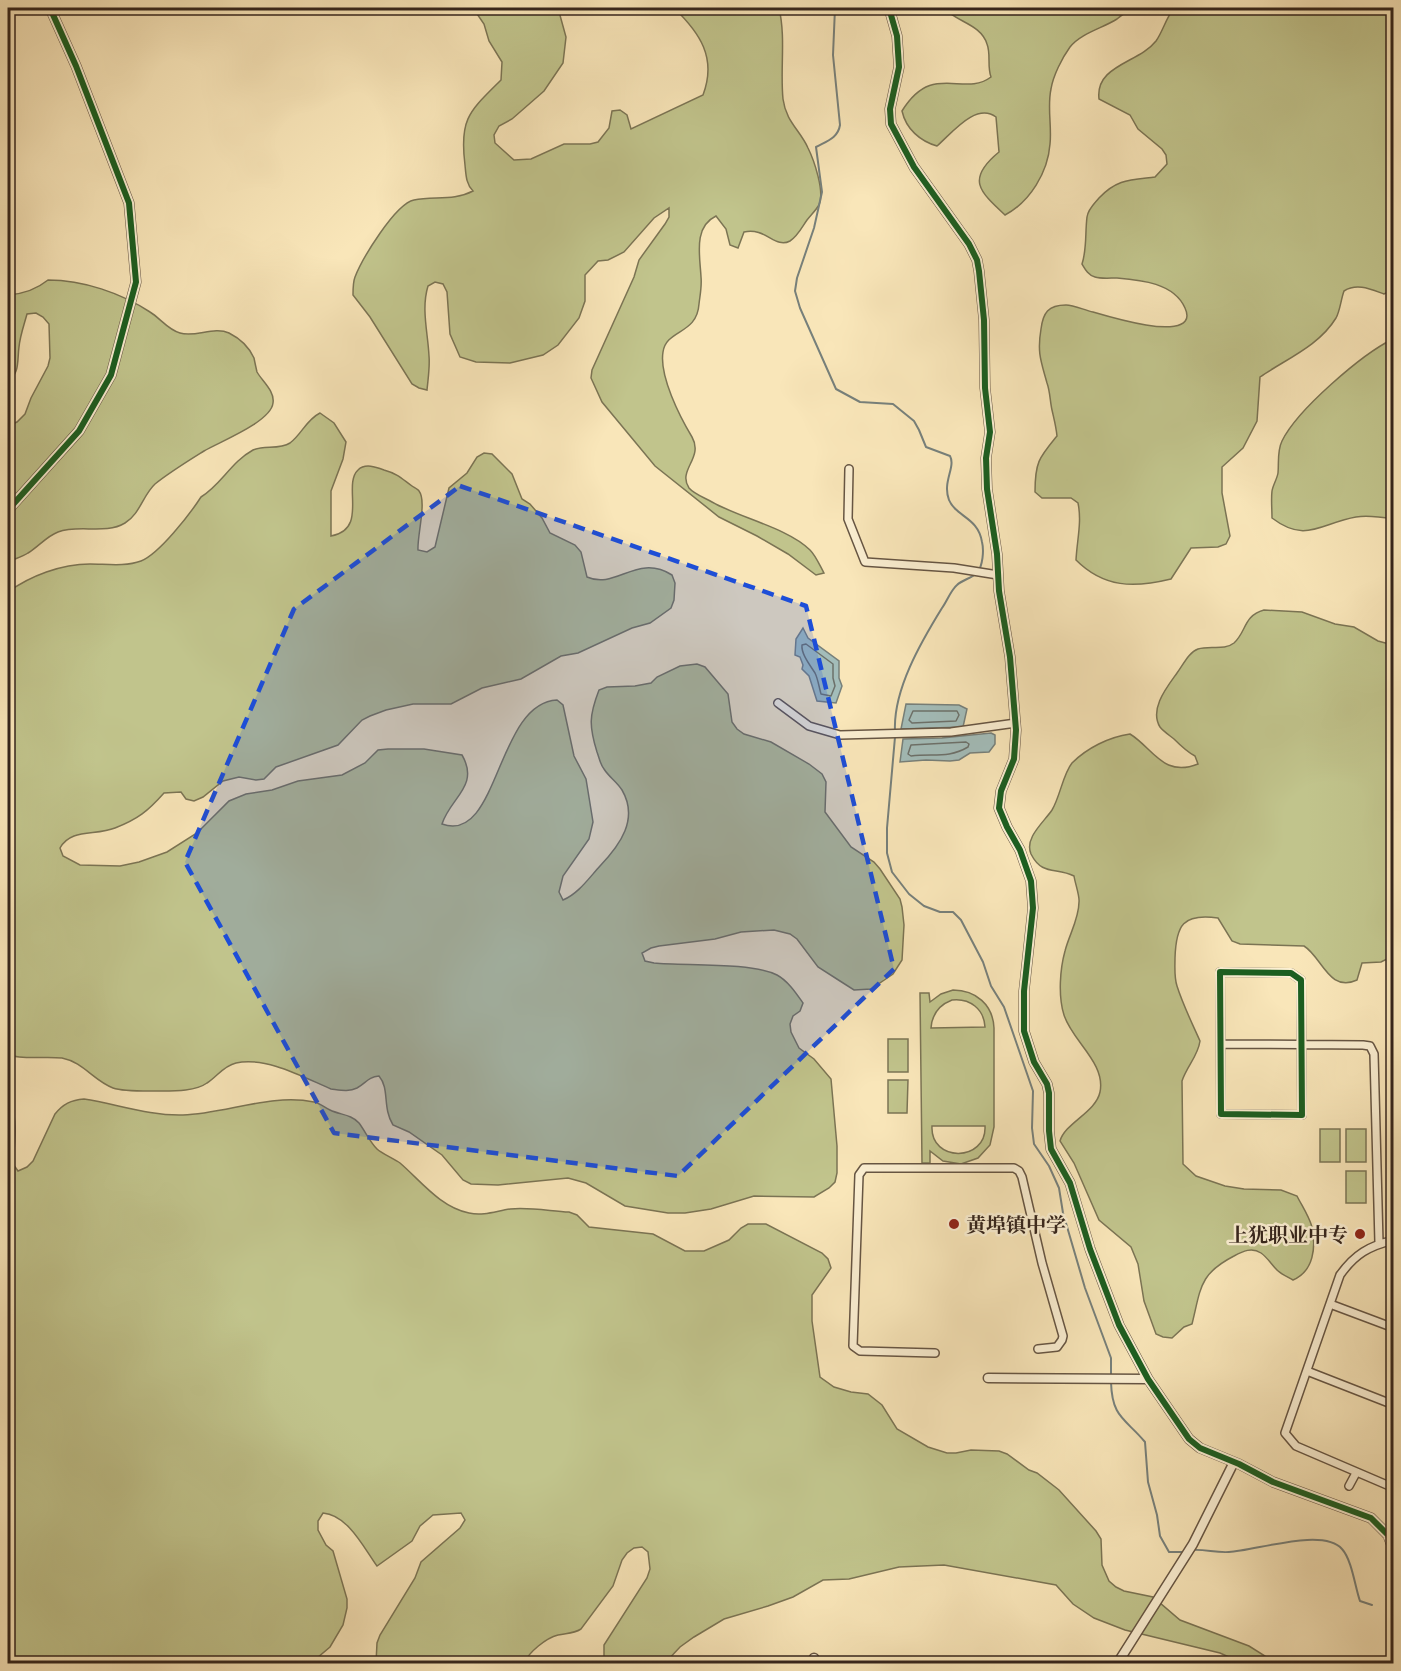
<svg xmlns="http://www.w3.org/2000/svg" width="1401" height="1671" font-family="'Gentium Book Plus','Noto Serif SC',serif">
	<rect width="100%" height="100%" fill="#f9e6b9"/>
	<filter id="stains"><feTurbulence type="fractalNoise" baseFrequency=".00333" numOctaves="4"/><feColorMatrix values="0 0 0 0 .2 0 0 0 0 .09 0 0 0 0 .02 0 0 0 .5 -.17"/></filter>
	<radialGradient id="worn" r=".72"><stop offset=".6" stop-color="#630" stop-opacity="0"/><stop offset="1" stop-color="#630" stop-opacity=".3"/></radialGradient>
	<!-- green -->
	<path fill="#c1c48c" stroke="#7b7454" stroke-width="1.5" fill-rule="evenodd" d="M473,8H558L566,37L563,63L544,91L512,119L499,126L494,135L495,143L514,160L531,159L564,144H590L598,142L609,128L612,111L620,110L627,115L631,129L703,95C717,58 700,33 674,8H779C786,38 780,69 783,99C786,122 800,130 808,148C814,160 825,192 819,205C816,210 811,215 807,220C802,227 798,236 790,241C775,249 766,227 744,232L738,248L730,245L726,229L716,216C693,227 700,256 701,277C702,286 700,295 699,304C697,335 666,329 663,352C659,376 680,417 692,437C704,458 677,470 689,488C694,494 705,498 712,502C740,518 788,528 810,550C816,556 820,566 824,573L816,575L788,554L757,536L719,517L655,466L602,402L591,378L592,370L634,277L639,260L665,224L669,217V208L654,218L624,252L608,260L598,261L585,275V301L579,318L558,345L543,355L510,363L476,362L460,357L450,334L447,292L443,284L435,282L428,286C421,309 428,333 429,356C430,367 428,379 427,390L419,388L412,384L370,317L353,295C353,289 353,282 355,277C362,259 395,204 414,200C434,196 454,201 473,191C466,184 466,175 465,165C459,118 470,111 501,80L502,62L489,41L484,24Z
		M944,8H1132C1127,11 1122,15 1117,19C1103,28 1081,33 1070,47C1062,58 1053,76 1051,89C1047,107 1052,126 1050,144C1048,172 1030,202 1005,215C979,191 966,179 999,152L996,117C976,102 952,133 937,146C920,141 906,129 902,111C933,61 963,98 991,77C987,66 991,54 987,44C981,24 956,22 944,8Z
		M1174,8H1393V290L1384,294C1370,289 1357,283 1344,291C1341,299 1340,311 1336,318C1319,346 1286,359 1260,377L1257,421L1243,448L1222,467V493L1230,536L1226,544L1218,547L1191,548L1171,579C1134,588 1104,588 1076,560C1077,540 1082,522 1078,503L1071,498H1042L1035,492C1035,462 1039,458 1057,436C1056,426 1054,419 1052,410C1050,401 1050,391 1047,383C1041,361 1037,353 1041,329C1043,313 1048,305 1066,305C1074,305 1084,310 1093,312C1110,317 1128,322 1146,325C1158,327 1196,332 1185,308C1174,283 1141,280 1117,278C1110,278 1101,279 1095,277C1088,275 1085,269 1082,264C1087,249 1085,233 1087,217C1088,209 1094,204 1099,198C1117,179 1130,180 1155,177L1167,164L1166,155L1162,149L1138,129L1130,115L1099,99C1095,65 1139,63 1156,41C1163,31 1166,18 1174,8Z
		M48,280C83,280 121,293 150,312C160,318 168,330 180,333C195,338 214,326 229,333C239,338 249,347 254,358C255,363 256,368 257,372C262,381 275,391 273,403C271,422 219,442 204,451C188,461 170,472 155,484C143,495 140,514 125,523C105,535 79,524 58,532C47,536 38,547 28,553C22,557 14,559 8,562V426L17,422L25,414L31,398L48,366L50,358L49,324L43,317L36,313L27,314C24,325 20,336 19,347C17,362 20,372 8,382V295C22,294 37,289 48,280Z
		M1393,339V519C1381,517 1369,515 1356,517C1321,523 1306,544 1272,518C1272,509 1271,499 1272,491C1273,485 1277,479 1278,473C1279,462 1277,451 1282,441C1297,410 1362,354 1393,339Z
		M320,413L334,423L346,442L343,459L331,491V536C369,529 342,485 358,470C365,463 376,467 384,470C398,474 401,478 412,486C413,487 418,489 419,491C427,501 417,536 418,550L427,552L435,547L449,488L467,473L477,457L484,453L492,454L512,474L522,499L530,504L542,518L550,533L575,545L581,552L587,577C616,590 637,553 672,575L675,583L674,600L671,608L650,623L632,628L578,653L561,656L521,679L482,688L451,704H413L386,710L370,716L362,720L338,745L276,767L264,779L256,780L239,777L223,781L203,797L194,801L186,799L181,792L164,793C148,811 138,819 115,828C95,836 71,828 60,848L63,856L80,865L120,866L139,862L167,852L197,833L229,801L246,794L272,790L298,781L342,775L365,763L378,750L388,749H424L462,755C480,786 450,798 442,824C499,845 496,703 557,700L563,705L574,756L586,779L593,822L589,839L563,876L559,892L563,900C578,894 589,878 600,866C620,845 639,819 622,790C617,782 609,777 604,769C600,764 599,757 597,752C589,726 589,716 599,690L607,687L635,686L651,683L657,677L680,666L697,664L705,667L728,694L732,722L737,729L744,734L771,742L809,764L822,774L826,782L825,812L851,847L874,862L880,869L900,899L902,907L904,925L902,960L893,974L871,989L854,990L840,981L818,967L797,939L790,934L774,930L741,932L715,939L659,946L651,948L642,953L645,961L654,963C686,966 750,962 777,975C788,981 796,993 803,1003L800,1011L793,1016L790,1024L791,1032L799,1048L814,1059L831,1079L837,1146V1173L835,1182L829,1188L814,1197L754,1196L711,1209L685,1213H668L625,1206L586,1183L568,1178L498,1185L471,1184L463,1180L442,1155L409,1132L393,1125C382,1107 390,1089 379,1076C368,1077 366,1083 357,1088C349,1092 340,1090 331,1089C305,1078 266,1056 236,1063C223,1066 217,1077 207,1083C196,1091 176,1091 162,1091C150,1091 124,1092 113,1088C94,1081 83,1062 62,1058C43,1056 26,1060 8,1055V592C30,576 61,564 90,564C106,564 125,567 141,561C159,554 190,514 201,497C221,485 231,462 253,450C264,445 279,450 290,443C302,434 306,420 320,413Z
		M1264,610L1302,612L1335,624L1354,627L1378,641L1393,645V956L1381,962L1362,963L1357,980C1329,993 1322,957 1304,946L1240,944L1232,941L1218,918C1183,913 1176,925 1175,958C1175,967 1174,977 1177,986C1183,1005 1192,1023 1200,1041C1198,1056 1187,1066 1182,1081L1183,1164L1196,1176L1225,1186L1244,1189L1281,1190L1297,1196C1302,1206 1309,1216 1312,1227C1316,1247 1314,1271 1293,1280C1288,1277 1282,1275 1277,1270C1272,1265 1267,1257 1261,1253C1252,1247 1243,1251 1234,1256C1199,1274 1201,1288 1192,1324L1184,1327L1172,1338L1163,1337L1156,1334L1144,1301L1138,1264L1131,1247L1099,1220L1074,1163L1060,1141C1065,1123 1096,1112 1100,1092C1106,1063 1072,1041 1064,1015C1058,996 1060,969 1065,951C1069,935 1079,919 1079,902C1080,897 1075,883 1074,876C1056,867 1042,876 1031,854C1024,838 1044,822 1052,810C1060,797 1063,774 1072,763C1087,748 1109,737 1130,734C1153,748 1163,778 1198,764L1195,756C1187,752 1181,746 1174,739C1169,735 1163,731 1160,727C1149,709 1167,687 1177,673C1183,665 1189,652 1198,649C1210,645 1224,651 1234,643C1247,631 1243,616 1264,610Z
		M953,990C976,990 993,1005 994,1028V1127L990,1145L978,1158L961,1164L943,1161L930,1151V1163H922L920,993H929L930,1002L941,994ZM952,1000C970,998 984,1009 985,1027L931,1028C932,1014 939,1005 952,1000ZM985,1126C987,1162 930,1163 932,1126Z
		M888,1039H908V1072H888Z
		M888,1080H908L907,1113H888Z
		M84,1099C117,1104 149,1116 183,1115C225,1114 271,1093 314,1102C320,1103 325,1108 330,1110C340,1115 351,1114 359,1123C365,1131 370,1142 377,1149C381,1153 394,1159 400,1163C421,1181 440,1207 469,1213C484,1216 496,1211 510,1209C529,1207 550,1211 569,1212L577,1215L589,1227L653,1234L685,1251H704L729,1240L741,1228L748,1224H766L822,1253L828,1259L831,1268L812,1295V1321L820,1377L834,1387L851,1392L868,1394L882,1405L897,1429L928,1447L947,1453H956L971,1450L999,1451L1007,1454L1029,1470L1037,1473L1059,1490L1096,1531L1101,1539L1102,1565L1109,1581L1116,1587L1124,1591L1153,1597L1180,1620L1249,1646L1265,1656L1268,1663H1242L1220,1653L1125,1630L1094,1618L1073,1604L1056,1585L944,1565L899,1567L849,1579L823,1580L793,1597L768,1606L724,1619L694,1637L680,1647L665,1663H604V1645L647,1578L650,1569L648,1552L642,1547L634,1548L627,1553L622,1560L613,1586L581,1629C573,1634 567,1633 558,1635C546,1638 529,1652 524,1663H376L377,1643L380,1635L415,1578L421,1562L460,1528L465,1520L461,1513L433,1515L420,1526L412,1541L377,1566C364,1548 348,1515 323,1513L318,1521V1530L326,1545L333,1551L347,1599V1608L343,1625L330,1647L311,1663H8V1101C19,1111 14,1149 13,1164L18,1171L27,1167L33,1161L55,1114C63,1104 71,1100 84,1099Z
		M1320,1129H1340V1162H1320Z
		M1346,1129H1366V1162H1346Z
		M1346,1171H1366V1203H1346Z"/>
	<!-- water -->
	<path fill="#a3bdba" stroke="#77807b" stroke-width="1.5" d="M803,628L808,638L839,661V678L842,686L836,703L817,701L809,676L802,669L803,665L800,657L795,655L796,639Z
		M906,704L959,705L967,709L963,727L901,729Z
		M991,733L995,735V744L989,752L970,753L959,760L950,761L926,760L900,762L903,739L942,738Z"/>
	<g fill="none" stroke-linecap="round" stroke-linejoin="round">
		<!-- shore -->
		<path stroke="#6c716b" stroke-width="1.5" d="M806,644L833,664V678L835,686L831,696L821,694C819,687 818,679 815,673C810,665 801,654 802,645Z
			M913,711H957L959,715L956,721L912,723L909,720Z
			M966,742L969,744L968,747C948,759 933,753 911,756L908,754L911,745Z"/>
		<!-- stream -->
		<path stroke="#77807b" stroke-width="2" d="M835,8L833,55L840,125C838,138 827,141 816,147L822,192L814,228L797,278L795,291L800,308L836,389L860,402L893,404L914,421L919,430L926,447L950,456C956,467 942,482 949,500C956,517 978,517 982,542C984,550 983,566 977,573C972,578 962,580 957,585C951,590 947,601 942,608C921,642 893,690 895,731
			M895,737L887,828V853L892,872L909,894L924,906L940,912H953L961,920L983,962L991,986L1004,1007L1033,1091L1032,1128L1034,1144L1049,1166L1059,1188L1063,1213L1085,1288L1111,1358V1376
			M1111,1382C1112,1418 1125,1418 1145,1442L1148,1482L1157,1515L1160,1536L1169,1552H1183
			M1192,1550C1205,1549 1216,1553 1229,1552C1255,1551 1323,1527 1342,1549C1352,1560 1355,1587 1360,1601L1372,1605"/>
		<defs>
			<path id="minor" d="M849,469L848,519L865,562L954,568L998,575
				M778,703L809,726L840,735L951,732L1016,723
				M1220,972L1291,973L1301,980L1302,1115L1221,1114Z
				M1221,1044L1363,1045L1370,1046L1374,1054L1379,1243
				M1394,1240C1369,1246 1355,1254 1340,1275L1285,1433L1296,1446L1394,1488
				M1330,1304L1394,1328
				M935,1353L860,1351L853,1346L859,1175L864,1168H1014L1019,1171L1022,1177L1042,1263L1063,1336L1062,1340L1057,1347L1038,1349
				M1307,1371L1394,1405
				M1349,1486L1356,1473"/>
			<path id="tertiary" d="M889,8L897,36L899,67L890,109L891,124L914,167L969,244L977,260L979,271L984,320L985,388L990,432L986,458L987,489L997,554L999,591L1010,657L1016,730L1014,759L1001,791L999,808L1007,827L1020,850L1031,881L1033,908L1024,991V1031L1034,1062L1047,1084L1049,1093V1131L1051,1149L1070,1183L1090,1249L1119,1325L1148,1379L1189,1439L1200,1448L1239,1464L1273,1482L1371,1518L1388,1535L1394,1551
				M8,510L79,431L111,375L136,282L129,203L76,66L50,8
				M988,1378L1148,1379
				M814,1658V1664
				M1117,1664L1193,1544L1234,1462"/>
		</defs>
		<!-- minor casing -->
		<use href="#minor" stroke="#665543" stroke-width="10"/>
		<!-- tertiary casing -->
		<use href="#tertiary" stroke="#665543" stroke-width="11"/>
		<!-- minor -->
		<use href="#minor" stroke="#fbefd2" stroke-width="7"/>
		<!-- tertiary -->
		<use href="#tertiary" stroke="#fbefd2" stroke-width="8"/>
		<defs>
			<path id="cycleway" d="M889,8L897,36L899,67L890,109L891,124L914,167L969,244L977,260L979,271L984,320L985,388L990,432L986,458L987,489L997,554L999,591L1010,657L1016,730L1014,759L1001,791L999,808L1007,827L1020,850L1031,881L1033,908L1024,991V1031L1034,1062L1047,1084L1049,1093V1131L1051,1149L1070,1183L1090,1249L1119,1325L1148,1379L1189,1439L1200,1448L1239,1464L1273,1482L1371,1518L1388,1535L1394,1551
				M8,510L79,431L111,375L136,282L129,203L76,66L50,8
				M1220,972L1291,973L1301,980L1302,1115L1221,1114Z"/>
		</defs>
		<!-- cycleway casing -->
		<use href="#cycleway" stroke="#fbefd2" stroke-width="10"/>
		<!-- cycleway -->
		<use href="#cycleway" stroke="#1b5e20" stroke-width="6"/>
	</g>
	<!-- marked area -->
	<path fill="#1d4ed8" fill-opacity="0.2" stroke="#1d4ed8" stroke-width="4.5" stroke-dasharray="12 8" stroke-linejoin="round" d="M460,486L806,606L894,969L678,1176L334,1133L185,862L294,609Z"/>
	<!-- markers -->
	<g fill="#8f2418" stroke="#fbefd2" stroke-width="2">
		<circle cx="954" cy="1224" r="6"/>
		<circle cx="1360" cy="1234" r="6"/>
	</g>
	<g text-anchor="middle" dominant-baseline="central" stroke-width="5" stroke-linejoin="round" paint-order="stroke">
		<!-- poi labels -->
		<g font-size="20" font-weight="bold" fill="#35251c" stroke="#fbefd2" text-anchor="start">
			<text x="966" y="1224">黄埠镇中学</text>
			<text x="1348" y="1234" text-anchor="end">上犹职业中专</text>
		</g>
	</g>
	<!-- margin -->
	<rect width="1401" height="1671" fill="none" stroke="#f9e6b9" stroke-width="30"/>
	<rect x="9" y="9" width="1383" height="1653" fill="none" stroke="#35251c" stroke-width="3"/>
	<rect x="15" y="15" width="1371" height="1641" fill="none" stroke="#35251c" stroke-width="1.5"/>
	<rect width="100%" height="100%" filter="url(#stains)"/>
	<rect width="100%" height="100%" fill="url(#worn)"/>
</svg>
